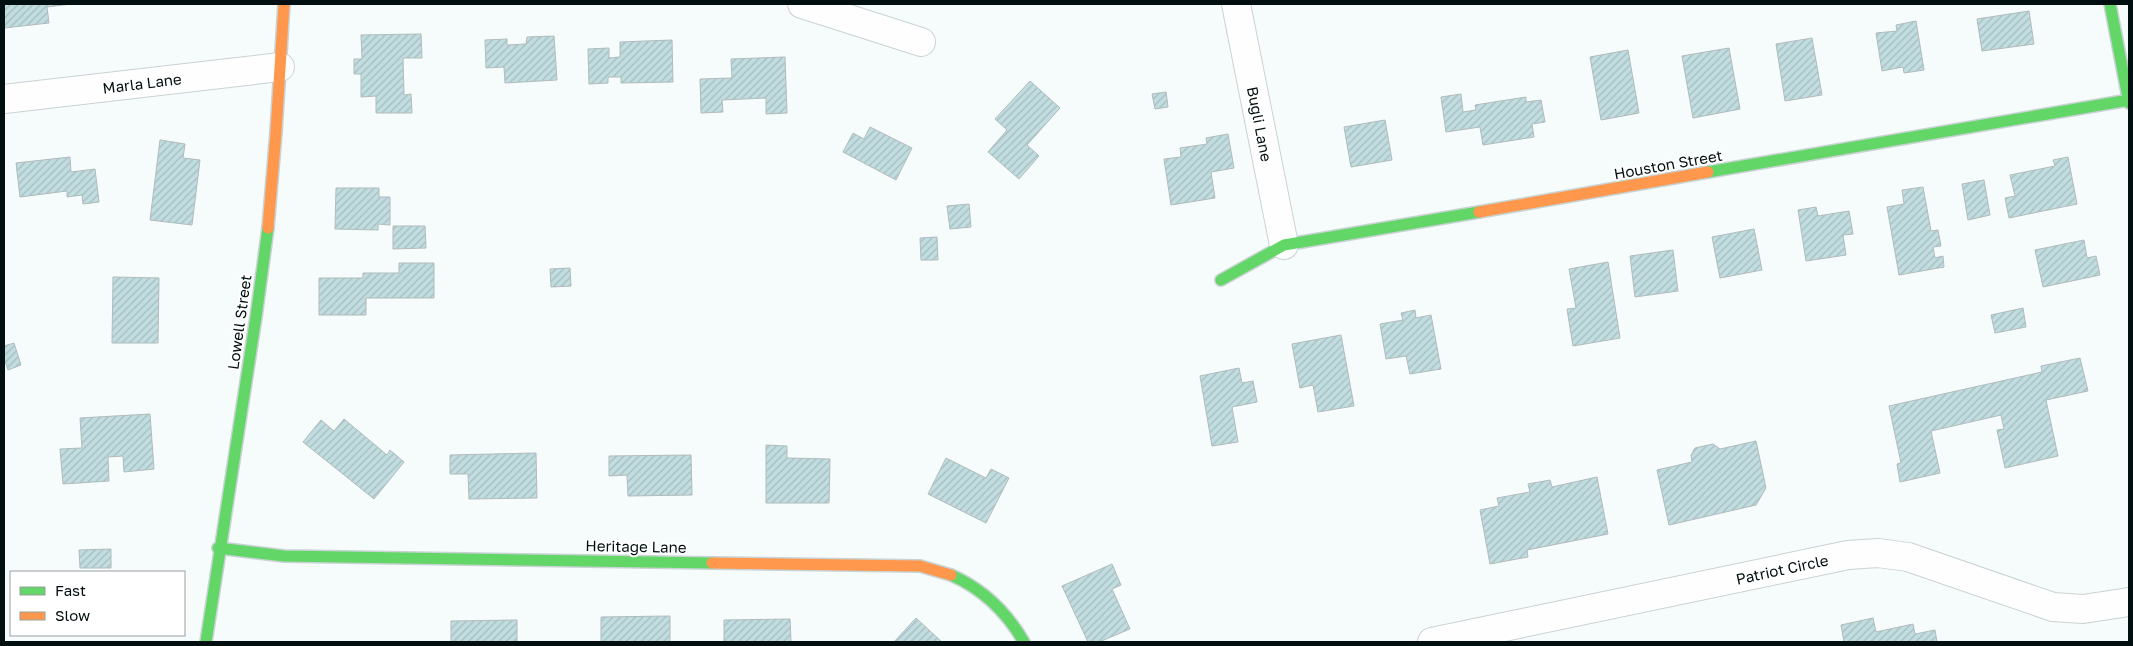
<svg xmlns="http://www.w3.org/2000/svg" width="2133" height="646" font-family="'Golos Text',sans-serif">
	<defs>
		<pattern id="building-hatch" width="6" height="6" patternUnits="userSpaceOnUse" patternTransform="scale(1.25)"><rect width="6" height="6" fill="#c1dde0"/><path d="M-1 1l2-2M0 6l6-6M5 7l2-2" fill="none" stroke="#a4bcbf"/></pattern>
	</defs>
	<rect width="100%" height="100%" fill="#f6fbfb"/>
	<!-- building -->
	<path fill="url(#building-hatch)" stroke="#b1bbbb" d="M4,4H71L47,7L49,23L4,28Z
		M2029,11L2034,44L1982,51L1977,19Z
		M1916,21L1924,70L1904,73L1903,67L1882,71L1876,33L1897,31L1896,25Z
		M421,34L422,58H403L404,95L411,94L412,113H376V96L361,97V74H354V59H362L361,35Z
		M554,36L557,80L505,83L504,67L486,68L485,40L507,39V45L526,44L527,37Z
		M1812,38L1822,95L1785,101L1776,44Z
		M672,40L673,82L621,83V77H608V83L589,84L588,49L609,48V58L620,57V42Z
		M1729,48L1740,109L1693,118L1682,56Z
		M1628,50L1639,113L1601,120L1590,57Z
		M785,57L787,113L766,114V98L722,100L723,112L701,113L700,79L732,78L731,59Z
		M1030,81L1060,108L1027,145L1039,156L1019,179L988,152L1007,130L995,119Z
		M1166,92L1168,107L1155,109L1152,94Z
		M1461,94L1463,112L1476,110L1475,105L1526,97V102L1541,100L1545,122L1532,124L1534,137L1483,145L1480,127L1446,132L1441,97Z
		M1385,120L1392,160L1351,167L1344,127Z
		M870,127L912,148L896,180L843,152L853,133L864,139Z
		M1228,134L1234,168L1211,172L1215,198L1171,205L1164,159L1181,157L1180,148L1207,144L1206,138Z
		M160,140L185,144L183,158L200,160L192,225L150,220Z
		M70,157L71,172L95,169L99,202L83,204L82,195L67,197V191L20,197L16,163Z
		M2068,157L2077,204L2009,218L2005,198L2015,196L2010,175L2055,166L2053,160Z
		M1984,180L1990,215L1968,220L1962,184Z
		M1923,187L1931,231L1938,230L1941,246L1933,247L1935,258L1943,256L1944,267L1899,275L1887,207L1904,204L1902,190Z
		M336,188H379V197H390V225L378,224V230L335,229Z
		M969,204L971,227L950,229L947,206Z
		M1816,207L1818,216L1849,211L1853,234L1843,235L1846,255L1806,261L1798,210Z
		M393,226H425L426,248L393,249Z
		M1754,229L1762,270L1720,278L1712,237Z
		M937,237L938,260H921L920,238Z
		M2084,240L2087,258L2096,256L2100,275L2043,287L2035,250Z
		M1673,250L1678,291L1635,297L1630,256Z
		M1608,262L1620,338L1573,346L1567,309L1576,308L1569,269Z
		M399,263H434V298H366V315H319V278H363V273H399Z
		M570,268L571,286L551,287L550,269Z
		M113,277L159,278L158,343H112Z
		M2023,308L2026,327L1995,333L1991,315Z
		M1415,310L1416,318L1431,315L1441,369L1410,374L1406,356L1386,359L1380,324L1403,320L1401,313Z
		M1341,335L1354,406L1318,412L1313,385L1300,388L1292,344Z
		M14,343L21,365L8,370L4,358V346Z
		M2080,358L2088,391L2046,400L2058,456L2005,468L1997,430L2004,429L2001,415L1931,431L1940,473L1900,482L1897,464L1901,463L1889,406L2042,372L2041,366Z
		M1239,368L1242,383L1253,381L1257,402L1232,407L1238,442L1212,446L1200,376Z
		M150,414L154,469L124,472L123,456L108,457L109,481L63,484L60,449L82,448L80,418Z
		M344,419L387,455L390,450L404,462L374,499L303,442L321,420L334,431Z
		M1756,441L1766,488L1756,505L1669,525L1657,470L1692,462L1691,455L1695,448L1713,444L1720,449Z
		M766,445L787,446V458L830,459L829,503H766Z
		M536,453L537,498L469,499L468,474H450V455Z
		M691,455L692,495L628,496L627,475L609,476V456Z
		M946,458L986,478L991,469L1009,478L986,523L928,494Z
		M1597,477L1608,534L1527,550L1528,557L1490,564L1480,510L1499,506L1497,498L1530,492L1528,484L1550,480L1552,487Z
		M111,549V568H80L79,550Z
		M1112,564L1121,585L1112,589L1130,629L1099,642H1088L1062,586Z
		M670,616V642H601V617Z
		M916,618L942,642H894Z
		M1873,618L1876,632L1913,624L1915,634L1935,630L1937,642H1844L1841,625Z
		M790,619L791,642H724V620Z
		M517,620V642H451V621Z"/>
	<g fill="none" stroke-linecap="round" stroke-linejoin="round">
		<defs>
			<path id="street" d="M802,4L921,42
				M1236,4L1284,245
				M4,99L280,67
				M1432,642L1848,555L1878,553L1908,557L2053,607L2083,609L2129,602"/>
			<path id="fast" d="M2110,4L2129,103
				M1708,172L2129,100
				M1221,280L1284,245L1479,212
				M218,548L284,556L712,563
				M951,575C983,589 1006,611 1024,642
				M206,642L256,317L268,228"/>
			<path id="slow" d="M1479,212L1708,172
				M268,228L276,132L284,4
				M712,563L920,566L951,575"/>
		</defs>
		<!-- street casing -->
		<use href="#street" stroke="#c9d3d4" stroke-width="30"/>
		<!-- fast casing -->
		<use href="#fast" stroke="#c9d3d4" stroke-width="14"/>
		<!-- slow casing -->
		<use href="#slow" stroke="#c9d3d4" stroke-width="14"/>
		<!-- street -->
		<use href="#street" stroke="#fefefe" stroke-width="28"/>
		<!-- fast -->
		<use href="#fast" stroke="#63d668" stroke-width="11"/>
		<!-- slow -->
		<use href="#slow" stroke="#ff974d" stroke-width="11"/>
	</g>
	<g text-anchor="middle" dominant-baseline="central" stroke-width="4" stroke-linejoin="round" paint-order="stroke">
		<!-- street labels -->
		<g font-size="15" fill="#020f10" stroke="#fff">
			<text transform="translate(142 83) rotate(-7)">Marla Lane</text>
			<text transform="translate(1260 124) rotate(79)">Bugli Lane</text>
			<text transform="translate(1668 164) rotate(-10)">Houston Street</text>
			<text transform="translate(239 322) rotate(-82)">Lowell Street</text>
			<text transform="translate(636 546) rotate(1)">Heritage Lane</text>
			<text transform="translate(1782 569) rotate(-12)">Patriot Circle</text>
		</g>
	</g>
	<!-- border -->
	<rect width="2133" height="646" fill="none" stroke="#020f10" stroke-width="10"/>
	<!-- legend -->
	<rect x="10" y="571" width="175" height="65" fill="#ffffff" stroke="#9a9f9f"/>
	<rect x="20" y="587" width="25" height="8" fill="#63d668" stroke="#9a9f9f"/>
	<text x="55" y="596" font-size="15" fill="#020f10">Fast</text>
	<rect x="20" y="612" width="25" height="8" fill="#ff974d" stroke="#9a9f9f"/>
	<text x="55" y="621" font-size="15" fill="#020f10">Slow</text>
</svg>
